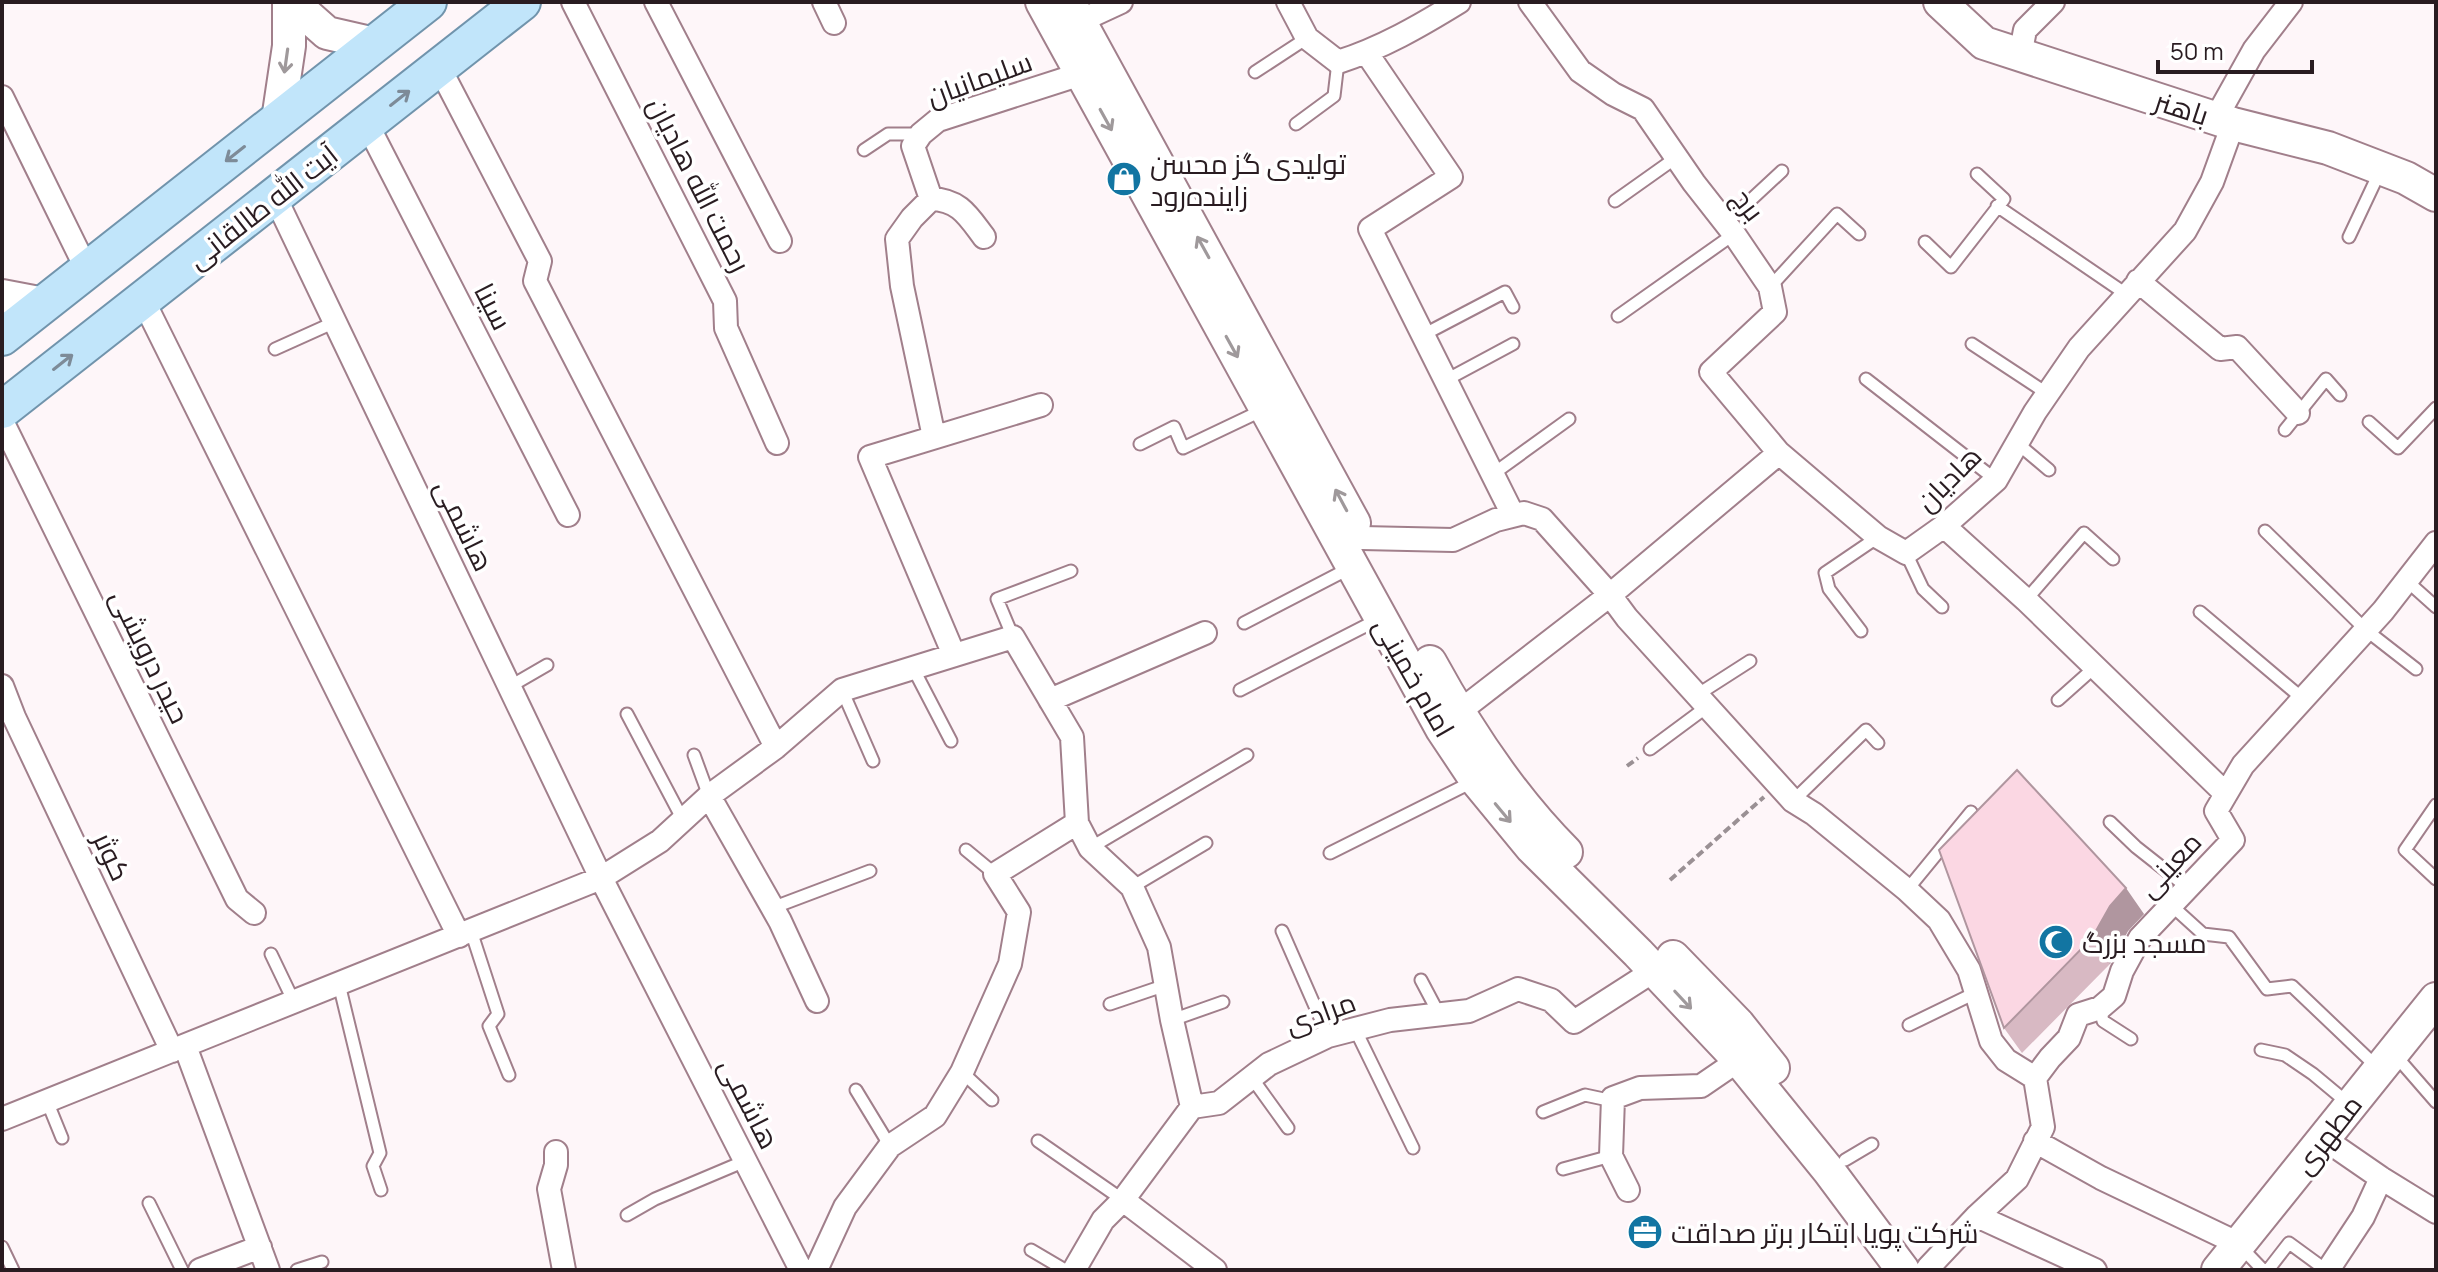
<svg xmlns="http://www.w3.org/2000/svg" width="2438" height="1272" font-family="Manrope,Cairo,sans-serif">
	<rect width="100%" height="100%" fill="#fef6f9"/>
	<g fill="none" stroke-linecap="round" stroke-linejoin="round">
		<defs>
			<path id="lane" d="M1255,72L1307,38
				M1296,124L1334,96L1338,62
				M864,150L888,134H921
				M1615,201L1677,157
				M1997,206L2126,294
				M1726,223L1782,171
				M2349,237L2381,169
				M1925,242L1951,267L2004,199L1977,174
				M1770,287L1837,214L1859,234
				M1618,316L1734,234
				M1423,335L1505,292L1513,307
				M1972,344L2048,394
				M275,349L335,322
				M1866,379L1996,480
				M1446,380L1513,344
				M2369,422L2398,448L2436,408
				M2285,430L2326,379L2340,395
				M2017,443L2049,470
				M1140,444L1174,427L1183,448L1265,409
				M1493,474L1569,419
				M2265,531L2366,630L2416,669
				M1906,553L1923,589L1942,607
				M2407,581L2436,607
				M2026,600L2084,533L2113,559
				M2200,612L2303,699
				M1244,623L1350,568
				M1861,631L1829,589L1825,573L1878,537
				M1013,637L997,599L1071,571
				M913,668L951,741
				M509,687L547,665
				M842,690L873,761
				M1240,690L1379,619
				M1697,695L1750,661
				M2058,700L2095,667
				M627,714L683,820
				M1650,749L1708,706
				M694,755L709,796
				M1793,801L1866,730L1878,743
				M2436,805L2405,850L2436,879
				M2110,822L2136,847L2188,888
				M1090,848L1247,755
				M966,850L995,874
				M1330,853L1472,782
				M1132,887L1206,843
				M1907,890L1971,812
				M2171,905L2203,934L2229,937L2267,989L2292,986L2378,1068
				M772,908L870,871
				M471,931L498,1014L489,1026L509,1075
				M1282,931L1328,1036
				M271,954L294,1002
				M1421,980L1439,1014
				M339,984L380,1153L373,1166L381,1190
				M1110,1004L1166,985
				M2100,1008L2103,1021L2131,1039
				M1172,1020L1223,1002
				M1909,1025L1975,993
				M1355,1029L1413,1148
				M2261,1050L2285,1055L2313,1074L2349,1104
				M2396,1056L2436,1102
				M962,1072L992,1100
				M1252,1078L1288,1128
				M856,1090L890,1146
				M47,1101L62,1138
				M1543,1112L1585,1095L1613,1101
				M1038,1141L1123,1200
				M1845,1160L1872,1144
				M1563,1169L1611,1156
				M149,1203L182,1270
				M627,1215L655,1199L745,1161
				M2239,1245L2263,1270
				M2,1247L13,1270
				M1031,1250L1065,1270
				M297,1270L322,1262
				M2268,1270L2289,1243L2326,1270"/>
			<path id="street" d="M573,2L725,301L726,328L777,443
				M656,2L780,241
				M824,2L834,23
				M1288,2L1307,38L1338,62C1382,48 1420,26 1459,2
				M1530,2L1580,71L1613,94L1643,109L1694,183L1734,234L1770,287L1775,312L1711,372L1779,453
				M1080,21L1121,2
				M1366,52L1451,177L1370,229L1513,515
				M2020,56L2025,30L2053,2
				M439,67L540,261L535,281L776,747
				M2,97L87,270
				M2216,118L2254,50L2291,2
				M367,124L568,515
				M275,197L601,878L801,1270
				M931,199L913,146L921,134L938,120L1081,74
				M2138,281L2220,349L2237,347L2298,413
				M143,300L459,936
				M2,421L237,899L254,913
				M934,437L902,286L897,239L912,218L931,199C960,200 968,216 984,237
				M1944,526L2026,600L2226,794
				M1362,538L1453,540L1496,520L1524,513L1542,519L1610,595L1627,618L1793,801L1814,814L1907,890L1939,920L1969,970L1991,1041L2006,1060L2035,1078
				M954,655L870,457L1041,405
				M2,686L14,717L172,1051
				M1050,700L1205,633
				M1460,711L1610,595L1779,453L1878,537L1906,553L1944,526L1996,480L2035,412L2079,348L2185,231L2212,182L2233,124
				M709,796L780,921L817,1001
				M185,1046L268,1270
				M2,1119L601,878L660,841L709,796L776,747L842,690L1013,637L1072,737L1077,823L1090,848L1132,887L1159,947L1172,1020L1192,1107
				M2323,1138L2381,1178L2436,1212
				M2035,1141L2101,1178L2239,1244
				M556,1152V1165L549,1189L564,1270
				M1628,1190L1611,1156L1613,1098L1640,1088L1701,1086L1739,1060
				M1123,1200L1215,1270
				M1977,1216L2095,1270
				M1928,1268L1977,1216L2017,1179L2043,1127L2035,1078L2050,1058L2069,1038L2078,1015L2100,1008L2114,996L2122,971L2140,938L2233,840L2216,811L2243,765L2383,611L2436,543
				M200,1270L260,1247
				M816,1270L845,1207L890,1146L935,1116L962,1072L1010,964L1019,912L995,874L1077,823
				M1074,1270L1103,1220L1123,1200L1192,1107L1219,1103L1269,1064L1328,1036L1390,1020L1469,1011L1518,989L1551,1000L1574,1022L1655,970
				M2328,1270L2363,1217L2381,1178"/>
			<path id="secondary" d="M292,2L327,33L375,44
				M1042,2L1442,729L1476,780L1532,848L1638,953L1739,1060L1829,1171L1903,1270
				M1069,2L1354,523
				M1940,2L1984,43L2233,124L2328,148L2406,178L2436,195
				M278,120L289,46V2
				M2,296L44,304
				M1430,662C1466,728 1513,799 1566,852
				M1673,957L1738,1024L1773,1068
				M2218,1270L2436,999"/>
			<path id="primary" d="M2,337L428,2
				M2,410L522,2"/>
		</defs>
		<!-- lane casing -->
		<use href="#lane" stroke="#a17f8b" stroke-width="15"/>
		<!-- street casing -->
		<use href="#street" stroke="#a17f8b" stroke-width="26"/>
		<!-- secondary casing -->
		<use href="#secondary" stroke="#a17f8b" stroke-width="36"/>
		<!-- primary casing -->
		<use href="#primary" stroke="#7194ac" stroke-width="40"/>
		<!-- path -->
		<path stroke="#9a9094" stroke-width="4" stroke-dasharray="8 4" stroke-linecap="butt" d="M1627,766L1638,758
			M1670,880L1764,797"/>
		<!-- lane -->
		<use href="#lane" stroke="#fff" stroke-width="11"/>
		<!-- street -->
		<use href="#street" stroke="#fff" stroke-width="22"/>
		<!-- secondary -->
		<use href="#secondary" stroke="#fff" stroke-width="32"/>
		<!-- primary -->
		<use href="#primary" stroke="#c1e5fa" stroke-width="36"/>
	</g>
	<!-- wall -->
	<path fill="#d8b9c3" d="M1939,850L2144,914L2128,931L2110,964L2022,1053L2004,1028Z"/>
	<!-- shaded-wall -->
	<path fill="#b0969f" d="M2126,888L2144,914L2128,931L2110,964L2092,938L2110,906Z"/>
	<!-- building -->
	<path fill="#fbd7e3" stroke="#b0969f" stroke-width="2" d="M2017,770L2126,888L2110,906L2092,938L2004,1028L1939,850Z"/>
	<!-- one-way arrows -->
	<defs><path id="oneway-shaft" d="M-6 0H5M1.5-3L5.5 0L1.5 3" fill="none" stroke-width="1.6" stroke-linecap="round" stroke-linejoin="round" transform="scale(2)"/></defs>
	<g stroke="#9f999b">
		<use href="#oneway-shaft" transform="translate(286 61) rotate(98)"/>
		<use href="#oneway-shaft" transform="translate(1106 120) rotate(61)"/>
		<use href="#oneway-shaft" transform="translate(1203 247) rotate(-119)"/>
		<use href="#oneway-shaft" transform="translate(1232 347) rotate(61)"/>
		<use href="#oneway-shaft" transform="translate(1341 500) rotate(-118)"/>
		<use href="#oneway-shaft" transform="translate(1503 813) rotate(50)"/>
		<use href="#oneway-shaft" transform="translate(1683 1000) rotate(47)"/>
	</g>
	<g stroke="#7d8b98">
		<use href="#oneway-shaft" transform="translate(400 98) rotate(-38)"/>
		<use href="#oneway-shaft" transform="translate(235 154) rotate(142)"/>
		<use href="#oneway-shaft" transform="translate(63 362) rotate(-38)"/>
	</g>
	<!-- icons -->
	<defs>
		<symbol id="shop-disc" viewBox="-11 -11 22 22"><circle r="9.5" fill="#1275a2" stroke="#fff"/><path d="M-5-2.5h2.3a2.7 3.5 0 0 1 5.4 0H5L5.5 6h-11ZM-1.5-2.5h3a1.5 2.3 0 0 0-3 0Z" fill="#fff"/></symbol>
		<symbol id="mosque-disc" viewBox="-11 -11 22 22"><circle r="9.5" fill="#1275a2" stroke="#fff"/><path d="M3.5-4.9A6 6 0 1 0 3.5 4.9A5 5 0 1 1 3.5-4.9Z" fill="#fff"/></symbol>
		<symbol id="office-disc" viewBox="-11 -11 22 22"><circle r="9.5" fill="#1275a2" stroke="#fff"/><path d="M-6-3h4V-5.5h4V-3h4V5H-6ZM-1-4.5V-3h2v-1.5ZM-6 0V1H6V0Z" fill="#fff"/></symbol>
	</defs>
	<g fill-rule="evenodd">
		<use href="#shop-disc" x="1104" y="159" width="40" height="40"/>
		<use href="#mosque-disc" x="2036" y="922" width="40" height="40"/>
		<use href="#office-disc" x="1625" y="1212" width="40" height="40"/>
	</g>
	<g text-anchor="middle" dominant-baseline="central" stroke-width="7" stroke-linejoin="round" paint-order="stroke">
		<!-- street labels -->
		<g font-size="28" fill="#291c21" stroke="#fff">
			<text transform="translate(979 78) rotate(-20)">سلیمانیان</text>
			<text transform="translate(2182 107) rotate(18)">باهنر</text>
			<text transform="translate(700 184) rotate(63)">رحمت الله هادیان</text>
			<text transform="translate(1749 204) rotate(53)">برج</text>
			<text transform="translate(262 206) rotate(-38)">آیت الله طالقانی</text>
			<text transform="translate(494 306) rotate(63)">سینا</text>
			<text transform="translate(1948 478) rotate(-45)">هادیان</text>
			<text transform="translate(465 525) rotate(64)">هاشمی</text>
			<text transform="translate(151 656) rotate(64)">حیدر درویشی</text>
			<text transform="translate(1415 677) rotate(60)">امام خمینی</text>
			<text transform="translate(113 856) rotate(65)">کوثر</text>
			<text transform="translate(2169 864) rotate(-47)">معینی</text>
			<text transform="translate(1320 1012) rotate(-20)">مرادی</text>
			<text transform="translate(750 1103) rotate(63)">هاشمی</text>
			<text transform="translate(2327 1134) rotate(-52)">مطهری</text>
		</g>
		<!-- poi labels -->
		<g font-size="28" fill="#291c21" stroke="#fff" text-anchor="start">
			<text x="1150" y="163">تولیدی گز محسن<tspan x="1150" dy="32">زاینده‌رود</tspan></text>
			<text x="2082" y="942">مسجد بزرگ</text>
			<text x="1671" y="1232">شرکت پویا ابتکار برتر صداقت</text>
		</g>
	</g>
	<!-- border -->
	<rect width="2438" height="1272" fill="none" stroke="#291c21" stroke-width="8"/>
	<!-- scale -->
	<path d="M2158 60v12h154v-12" fill="none" stroke="#291c21" stroke-width="4"/>
	<text x="2170" y="60" font-size="24" fill="#291c21" stroke="#ffffff" stroke-width="6" paint-order="stroke">50 m</text>
</svg>
